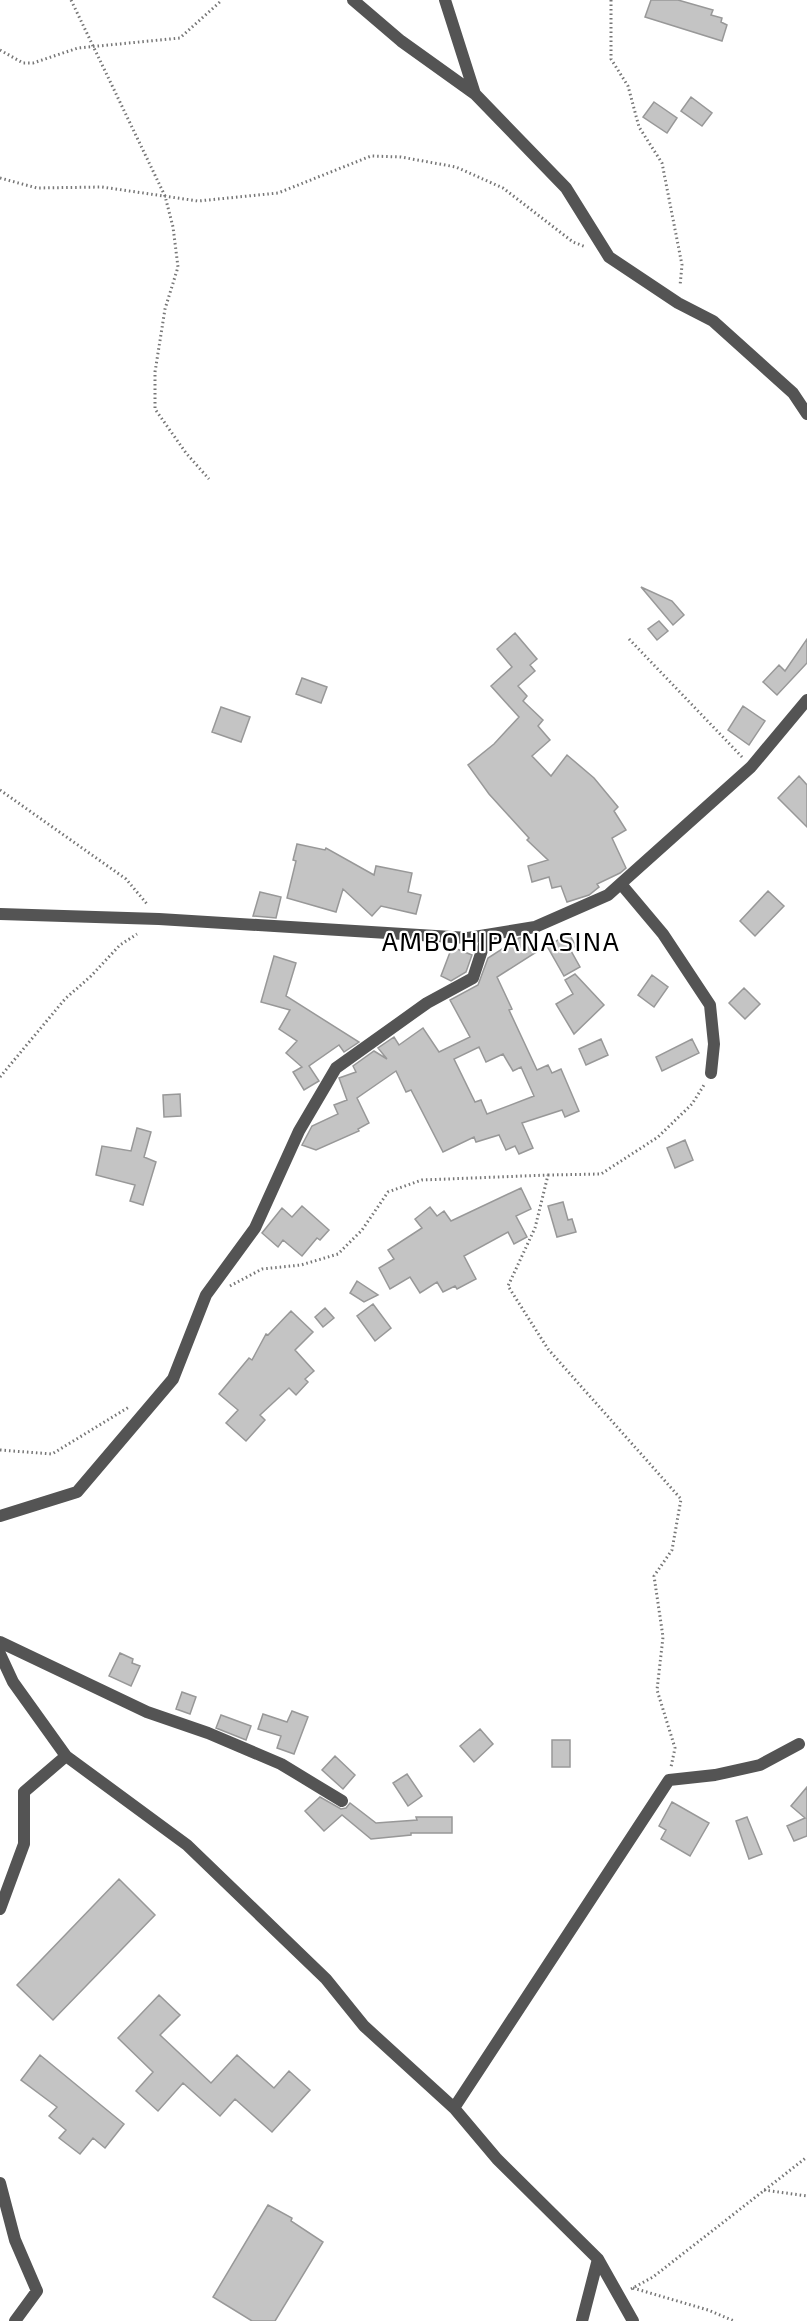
<svg xmlns="http://www.w3.org/2000/svg" width="807" height="2321" font-family="'Exo 2',sans-serif">
	<rect width="100%" height="100%" fill="#fff"/>
	<!-- building -->
	<path fill="#c4c4c4" stroke="#989898" stroke-width="1.5" fill-rule="evenodd" d="M651,0H678L713,10L711,15L722,18L721,22L727,25L722,41L645,17Z
		M691,97L712,113L702,126L681,111Z
		M654,102L677,118L667,133L643,117Z
		M641,587L672,601L684,615L673,625Z
		M659,621L668,631L657,640L648,629Z
		M515,633L537,659L530,665L535,671L518,686L527,696L523,701L543,720L538,726L550,740L532,756L551,776L567,755L594,778L618,807L614,811L626,830L612,838L626,868L620,873L597,884L599,887L589,895L567,902L561,886L552,888L549,877L532,882L528,866L548,860L527,840L529,838L489,794L468,765L494,744L519,717L491,686L512,667L497,649Z
		M807,639V663L777,695L763,682L779,665L785,671Z
		M302,678L327,687L321,703L296,694Z
		M743,706L765,721L749,745L728,730Z
		M221,707L250,717L241,742L212,732Z
		M799,776L807,785V827L778,798Z
		M297,844L325,850L326,848L374,875L376,866L412,873L408,892L421,895L416,914L381,906L372,916L343,889L336,912L287,898L296,861L293,860Z
		M768,891L784,906L755,936L740,921Z
		M260,892L281,897L276,918L253,916Z
		M569,934L576,946L570,949L580,967L564,976L547,946Z
		M529,936L538,951L497,977L512,1009L509,1010L537,1070L548,1065L552,1073L561,1069L579,1111L565,1117L562,1110L522,1123L533,1148L519,1154L515,1146L506,1150L499,1135L476,1142L474,1137L443,1152L411,1090L406,1092L396,1071L357,1098L369,1123L358,1129L359,1131L316,1150L302,1145L312,1126L338,1114L334,1105L347,1100L339,1078L356,1072L353,1066L374,1051L387,1059L378,1048L394,1037L399,1045L423,1028L439,1052L470,1037L450,1000L478,985L488,958L519,938ZM479,1047L486,1062L503,1054L513,1071L521,1067L534,1096L487,1114L481,1100L475,1102L454,1059Z
		M452,947L472,955L466,972L451,981L441,976Z
		M274,956L296,963L286,996L359,1042L344,1052L339,1045L309,1066L319,1081L304,1090L293,1072L302,1067L286,1053L297,1041L279,1029L290,1010L261,1002Z
		M575,974L604,1005L574,1034L556,1004L573,994L565,980Z
		M652,975L668,987L654,1007L638,995Z
		M744,988L760,1004L745,1019L729,1003Z
		M601,1039L608,1055L586,1065L579,1049Z
		M692,1039L699,1053L662,1071L656,1057Z
		M180,1094L181,1116L164,1117L163,1095Z
		M137,1128L151,1132L144,1157L156,1162L143,1205L130,1201L135,1185L96,1175L102,1146L131,1151Z
		M685,1140L693,1160L675,1168L667,1148Z
		M521,1188L531,1209L516,1216L527,1237L514,1244L508,1232L464,1256L476,1279L457,1289L455,1286L443,1292L437,1282L420,1293L410,1277L390,1289L379,1268L394,1259L388,1250L422,1228L415,1219L430,1207L437,1216L444,1211L451,1221Z
		M563,1202L568,1220L572,1219L576,1232L557,1237L548,1206Z
		M302,1206L329,1230L320,1240L317,1238L302,1256L283,1240L278,1247L262,1233L282,1208L292,1217Z
		M357,1281L378,1295L364,1302L350,1293Z
		M373,1304L391,1328L375,1341L357,1316Z
		M325,1308L334,1318L323,1327L315,1317Z
		M291,1311L313,1332L295,1350L314,1371L305,1379L308,1382L296,1395L289,1388L260,1415L265,1420L246,1441L226,1423L238,1410L219,1394L249,1358L252,1360L266,1334L268,1335Z
		M120,1653L133,1659L132,1663L140,1666L131,1686L109,1676Z
		M182,1692L196,1697L190,1714L176,1709Z
		M292,1711L308,1717L294,1754L277,1748L281,1736L258,1729L263,1714L287,1722Z
		M221,1715L251,1726L246,1740L216,1728Z
		M480,1729L493,1744L474,1762L460,1746Z
		M552,1740H570V1767H552Z
		M335,1756L355,1775L343,1789L322,1770Z
		M407,1774L422,1796L408,1806L393,1783Z
		M807,1787V1836L794,1841L787,1826L805,1818L791,1806Z
		M320,1797L341,1809L346,1808L350,1803L376,1823L417,1820L416,1817H452V1833H411V1835L371,1839L342,1815L324,1831L305,1811Z
		M672,1802L709,1823L690,1856L661,1839L666,1830L659,1826Z
		M747,1817L762,1854L749,1859L736,1821Z
		M119,1879L155,1915L53,2020L17,1985Z
		M159,1995L180,2015L160,2035L211,2083L237,2055L274,2088L289,2071L310,2090L272,2132L235,2099L220,2116L183,2083L158,2111L136,2091L153,2072L118,2038Z
		M40,2055L124,2124L105,2148L93,2138L80,2154L59,2138L66,2130L49,2116L57,2107L21,2080Z
		M268,2205L292,2218L291,2221L323,2242L275,2321H252L213,2297Z"/>
	<g fill="none" stroke-linecap="round" stroke-linejoin="round">
		<!-- path -->
		<path stroke="#767676" stroke-width="3" stroke-dasharray="1.5 3" stroke-linecap="butt" d="M71,0L165,196L173,227L178,267L165,309L155,372V409L186,453L209,479
			M611,0V59L628,86L639,127L662,163L682,265L680,286
			M0,50L23,63H33L78,48L180,38L222,0
			M0,178L37,188L102,187L198,201L278,193L371,156L401,157L456,167L503,188L573,242L586,247
			M629,639L742,757
			M0,790L126,879L147,904
			M0,1077L65,999L91,976L120,945L137,934
			M548,1175L601,1174L658,1137L692,1104L704,1085
			M230,1286L262,1269L301,1265L338,1254L362,1230L388,1192L422,1180L548,1175L535,1228L508,1286L548,1349L681,1499L672,1550L654,1576L663,1637L657,1690L675,1748L671,1767
			M0,1450L52,1454L129,1407
			M764,2190L807,2196
			M633,2288L708,2310L734,2321
			M631,2289L653,2277L807,2157"/>
		<!-- minor -->
		<path stroke="#545454" stroke-width="12" d="M353,0L401,41L475,94L566,188L609,257L678,303L713,321L793,393L807,414
			M445,0L475,94
			M621,884L663,934L710,1005L714,1044L711,1073
			M0,1516L77,1492L173,1379L206,1295L255,1228L299,1131L336,1068L427,1003L473,978L487,935
			M0,1642L147,1712L208,1733L281,1764L342,1801
			M0,1654L13,1682L66,1756L187,1845L326,1979L364,2026L454,2108L497,2159L598,2259L633,2321
			M0,1909L24,1844V1792L66,1756
			M454,2108L669,1780L715,1775L760,1765L799,1744
			M0,2183L15,2240L37,2291L15,2321
			M582,2321L598,2259"/>
		<!-- tertiary -->
		<path stroke="#545454" stroke-width="12" d="M0,914L159,919L468,938L535,927L608,895L751,767L807,700"/>
	</g>
	<g text-anchor="middle" dominant-baseline="central" stroke-width="4.5" stroke-linejoin="round" paint-order="stroke">
		<!-- quarter labels -->
		<g font-size="26" letter-spacing="1.5" fill="#000" stroke="#fff">
			<text x="501" y="940">AMBOHIPANASINA</text>
		</g>
	</g>
</svg>
